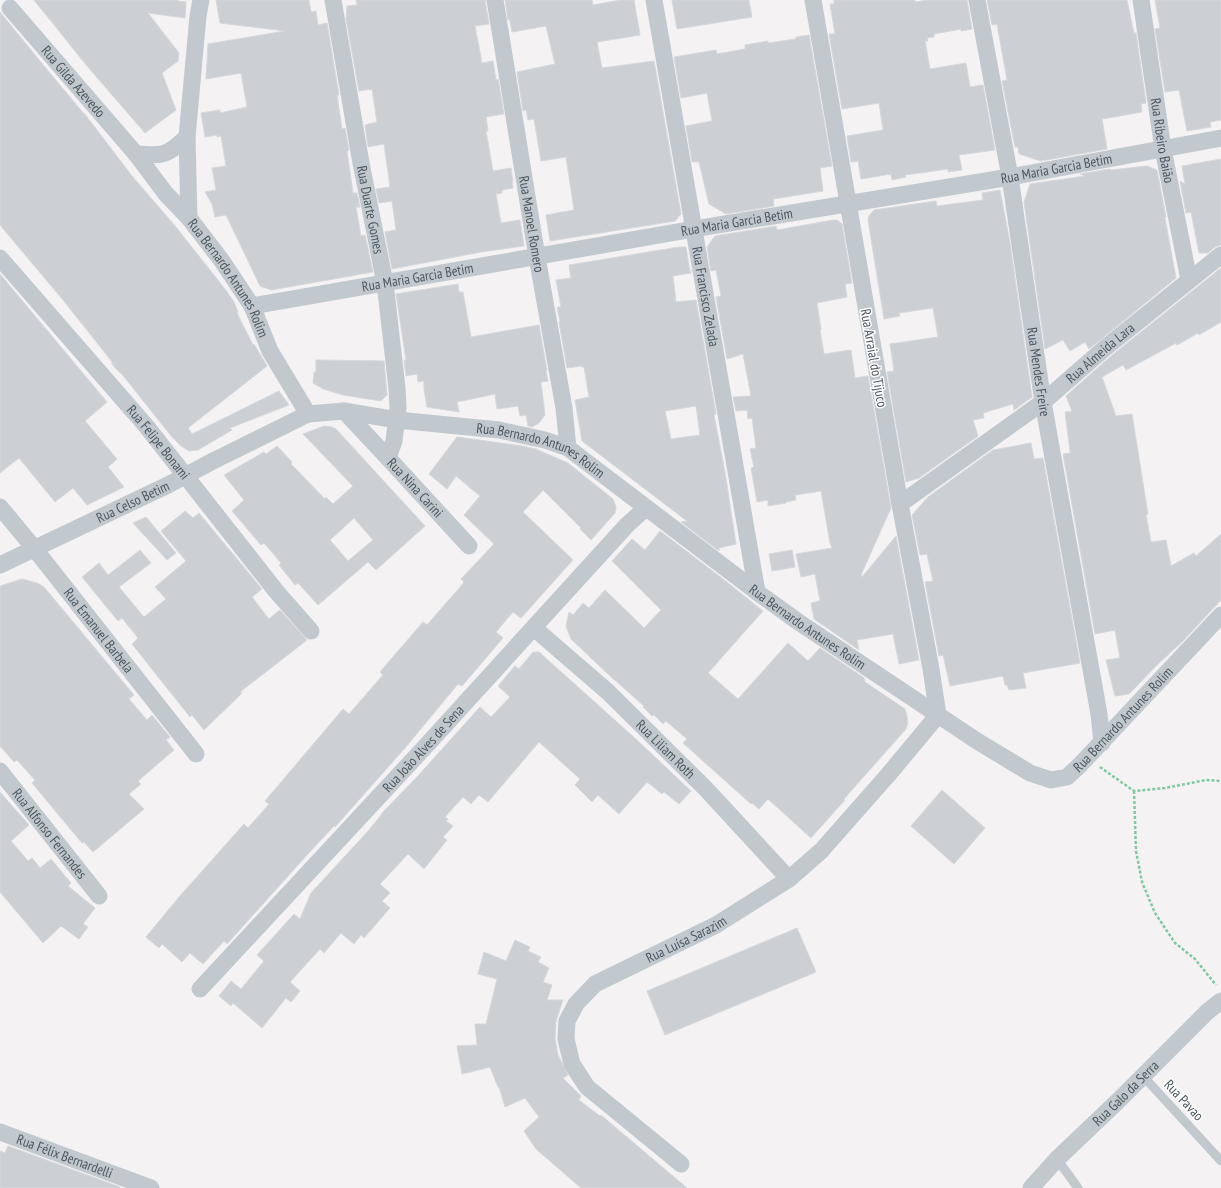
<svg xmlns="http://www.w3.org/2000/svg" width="1221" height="1188" font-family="'PT Sans Narrow',sans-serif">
	<rect width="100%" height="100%" fill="#f4f2f2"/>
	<!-- building -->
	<path fill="#cccfd3" stroke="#d6d8dc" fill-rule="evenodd" d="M34,0H178V1L186,2L185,18L148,13L179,53L178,61L162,73L176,110L145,133L87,66Z
		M216,0H309L311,12L316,11L318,25L327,23L339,95H337L342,129L345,128L349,150L347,151L353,193H357L360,207H356L361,236L365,235L373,272L271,290L260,286L226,215L215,217L212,204L205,192L216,190L212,168L226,166L221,136L217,137V135L205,137L201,113L220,110V113L247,107L241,73L206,79L208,44L285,31L220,23Z
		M356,0H485L489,24L475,26L482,63L493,61L496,80L498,79L504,114L486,117L488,131H486L493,171L511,168L513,181H512L513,188L502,190V193L496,194L501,223L520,220L524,246L481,252L392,269L385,232L396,230L392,201L379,203L376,189L390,187L384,144L368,147L365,125L377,122L372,89L359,91L346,19L347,6L357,5Z
		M505,0H592L593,5L621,0H634L640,35L597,42L602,68L654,61L681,214L675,221L550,241L546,215L574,210L566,157L541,161L534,119L528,120L526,110L523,111L517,72L555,64L546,26L512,32L510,20H508Z
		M672,0H749L752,17L677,29Z
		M834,0H915V2L928,0H967L972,29L961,31V29L934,34V37L927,38L928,41H925L930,69L966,63L970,87L983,85L995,150L959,155L962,170L948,172V169L905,175L906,177L892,180L891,174L861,179L858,161L851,162L847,136L883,130L879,103L842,109L829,34H835L830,4H834Z
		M987,0H1127L1134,33H1136L1146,103L1141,104L1142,112L1102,119L1107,149L1041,161L1019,154L1018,147H1015L1002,81L1007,80L997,24L992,25Z
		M1155,0H1221V120L1210,122L1211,127L1187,131L1179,90L1165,92L1155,29L1160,28Z
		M0,12L40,61L84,114V113L132,176L176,227L225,289L234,302L238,312L237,313L253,345L254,344L267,366L188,428L192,434L279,391L289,405L230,428L232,430L198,450L189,451L181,446L172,437L121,373H120L111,363H113L63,300L0,225Z
		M809,35L832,166L820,168L823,191L773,199L774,206L726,214L709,204L699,162H692L686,126L712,121L707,93L681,98L674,57L716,50L717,54L745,49V45L768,41V43L796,39V37Z
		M1221,159V245L1215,247L1208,253H1199L1191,212L1186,213L1180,181L1185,184L1182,166Z
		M1147,166L1157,170L1166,217L1165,218L1176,278L1089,349L1085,342L1070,351L1063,340L1045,349L1024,202L1030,184L1085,176L1080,174L1110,169L1111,170Z
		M1000,190L1010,243L1032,397L1014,410L1013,404L983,413L984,418L973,420L978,436L919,478L906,482L887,372L894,371L890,344L938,337L933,308L899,313L900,316L884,319L868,220L869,216L874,210L936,201L937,206L983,200L982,193Z
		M833,220H837L842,224L852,283L845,284L847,297L817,303L821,329L820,330L824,354L851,350L855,378L868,376L891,508L861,575L862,577L896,536L919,660L899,664L893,634L857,640L859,650L814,619L811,603L820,601L815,574L801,577L796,554L832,548L830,543L821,491L795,495L796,500L786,502V503L768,506V500L757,502L751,468L754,467L750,449L756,448L752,418L748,419L747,410L736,411L733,397L751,396L743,354L727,359L716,297L721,296L716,270L711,271L707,247L715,236L776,226L777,230Z
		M679,247H686L690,272L691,270V273L673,276L676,302L696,300L716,414L714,415L725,472L736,544L719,548V551L681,522L687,521L582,441L575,400L589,397L584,367H582V366L567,368L559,322H560L557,307H561L556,280L571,278L569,265ZM696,406L700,435L671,439L665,411Z
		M1221,268V322L1199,335L1198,333L1177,345L1176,343L1126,370L1123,365L1102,377L1116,416L1132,414L1148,514L1146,515L1151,542L1166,540L1171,566L1194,553L1196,556L1221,534V600L1183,641L1158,664L1129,694L1115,696L1106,660L1120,658L1115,630L1095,634L1063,454L1070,453V451L1065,412L1072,411L1066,396L1111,356Z
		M0,274L107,402L85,421L117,459L108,467L124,487L87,505L73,488L55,502L19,458L0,473Z
		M458,284L459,292H463L471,337L539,325L547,371H546L548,381L541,382L545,415L539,423L532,427L528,426L526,415L520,416L518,406L497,409L495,394L457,402L459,412L427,407L424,389V381L418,382L417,374L406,376L404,360H406L396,294Z
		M316,360L384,361L387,395L381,401L343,395L323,389L313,383L314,372H316Z
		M324,426L332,427L336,429L425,526L376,570L368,562L318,605L298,583L295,585L279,565L281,563L264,543L261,545L232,511L244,500L224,475L264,452L266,454L277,446L292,462L291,464L325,499L326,497L333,504L353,486L303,434ZM354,518L373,540L348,561L330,540Z
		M457,437L522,446L536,449L568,463L613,499L616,507L615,513L591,540L580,529L581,528L543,490L523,512L573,560L521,618L513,612L496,632L503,638L468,679L462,686L458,684L405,748L335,827L334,826L307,855L227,944L224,941L203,964L190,953L182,962L162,944L159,948L146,937L179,897L244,824L248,828L269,804L265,801L343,709L349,714L383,675L380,672L423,622L427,625L461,586L464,582L461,579L494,544L464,515L480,496L456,476L447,489L429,474Z
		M1031,443L1034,459L1043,458L1080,663L1023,673L1026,688L1009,690L1007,685H1005L1003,676L950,686L943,655L939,656L925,582L933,581L927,554L920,555L912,515L928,497L993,450Z
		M185,511L193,518L199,513L262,589L252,597L269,619L280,610L307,640L240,692L242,693L204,730L192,715L190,717L132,644L138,638L122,618L118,621L82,577L99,563L108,575L140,550L151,563L119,587L144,617L166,599L155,587L186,561L161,531Z
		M146,517L176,553L167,560L133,523Z
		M660,531L723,579L763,611L708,673L738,699L788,643L808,661L820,648L864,678L865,682L905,709L907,716L908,723L906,729L844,799L845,800L811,838L768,799L759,809L752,803L751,804L683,743L687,739L666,721L663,724L654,715L652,716L643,707L644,706L609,675L571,639L566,626L569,612L573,615L583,603L589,608L605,590L644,628L661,610L612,561L632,539L645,550Z
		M792,550L795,567L772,571L769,554Z
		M22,579L37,583L44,587L134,695L129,699L147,720L152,715L170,737L166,740L174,750L138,781L141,784L129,794L144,809L93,852L84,842L82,843L32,783L35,780L17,760L14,762L0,746V586Z
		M533,652H539L637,740L691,791L679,804L664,792L662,794L647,782L619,814L598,795L592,802L575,785L580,779L539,742L488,802L479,795L471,804L463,797L445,817L448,819L446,821L453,826L443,837L447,840L424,869L408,854L380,884L390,893L382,901L390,908L364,938L361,935L354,944L341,933L324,953L320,949L290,982L300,991L291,1002L286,998L262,1028L233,1003L231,1006L219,996L231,981L241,989L264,961L257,955L294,914L300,919L311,893L369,830L382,814H381L416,778L480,707L491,717L510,697L498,686L515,666L519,669Z
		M942,790L985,828L954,864L911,826Z
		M0,792L29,825L11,841L28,861L32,858L40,868L51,859L71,883L68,886L95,908L83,924L88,927L79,939L61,926L43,943L0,892Z
		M797,928L816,972L665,1035L647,991Z
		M515,940L530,947L528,951L541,957L538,962L549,968L543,982L552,985L547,1000H563L556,1021L555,1039L558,1055L568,1075L563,1078L581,1096L579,1100L600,1116L601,1115L687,1188H581L536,1149L524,1131L539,1117L525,1098L505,1107L499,1087H498L490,1067L462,1074L457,1046L477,1045L475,1024H486L497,979L478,974L484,952L506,961Z
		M8,1146L120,1187V1188H0V1151L5,1153Z"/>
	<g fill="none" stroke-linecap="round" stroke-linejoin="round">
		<!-- path -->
		<path stroke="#7fc9a0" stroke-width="2.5" stroke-dasharray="3 2" stroke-linecap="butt" d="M1100,767L1134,791L1165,788L1206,780L1221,781
			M1134,791L1136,851L1142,882L1155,913L1175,943L1195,959L1216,985"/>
		<!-- service -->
		<path stroke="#c1c9cf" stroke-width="9" d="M1143,1076L1221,1161
			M1057,1159L1078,1188"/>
		<!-- minor -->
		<g stroke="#c1c9cf" stroke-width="17">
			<path id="s1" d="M201,0L198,16L187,137L189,218L222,261L252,306L270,351L308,414L344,411L397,420L499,430L545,440L568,448L757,592L797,621L977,741L1030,773L1051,780L1067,777L1079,766L1221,615"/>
			<path id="s2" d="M333,0L361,163L385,283L397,388L398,408L394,441L388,458L469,546"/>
			<path id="s3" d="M495,0L537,257L564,408L568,448"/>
			<path id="s4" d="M654,0L757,592"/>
			<path id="s5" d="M977,0L1010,177L1043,402L1099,714L1102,743"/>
			<path id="s6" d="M1141,0L1163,149L1189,280"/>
			<path id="s7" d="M10,8L136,154L166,194L189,218"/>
			<path d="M136,154C163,156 167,156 187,137"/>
			<path id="s8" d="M0,258L147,427L276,591L311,631"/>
			<path id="s9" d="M252,306L694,229L1010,177L1221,138"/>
			<path d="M344,411L388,458"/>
			<path id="s10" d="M900,504L1043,402L1105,348L1221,255"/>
			<path id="s11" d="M0,507L34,548L196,754"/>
			<path id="s12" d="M0,565L168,485L213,461L308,414"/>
			<path id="s13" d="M534,628L608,692L706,789L789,879"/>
			<path id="s14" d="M0,771L99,896"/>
			<path id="s15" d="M200,989L424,748L627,525L646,508"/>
			<path id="s16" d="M0,1132L151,1188"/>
			<path id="s17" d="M681,1164L587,1087L572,1064L566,1039L567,1021L576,1004L595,984L716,925L789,879L821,851L888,775L938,715L931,669L900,504L813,0"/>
			<path id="s18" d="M1031,1188L1057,1159L1118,1101L1207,1012L1221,1001"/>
		</g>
	</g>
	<g text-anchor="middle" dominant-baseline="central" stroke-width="3" stroke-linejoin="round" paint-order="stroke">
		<!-- street labels -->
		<g font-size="14" fill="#4b565e" stroke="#fff">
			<text stroke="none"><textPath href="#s7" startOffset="97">Rua Gilda Azevedo</textPath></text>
			<text stroke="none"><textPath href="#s6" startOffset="142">Rua Ribeiro Baião</textPath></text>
			<text stroke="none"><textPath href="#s9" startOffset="816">Rua Maria Garcia Betim</textPath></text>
			<text stroke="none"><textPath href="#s2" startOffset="213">Rua Duarte Gomes</textPath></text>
			<text stroke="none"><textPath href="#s9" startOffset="492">Rua Maria Garcia Betim</textPath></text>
			<text stroke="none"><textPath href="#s3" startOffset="227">Rua Manoel Romero</textPath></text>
			<text stroke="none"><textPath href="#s1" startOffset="291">Rua Bernardo Antunes Rolim</textPath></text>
			<text stroke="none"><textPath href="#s9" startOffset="168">Rua Maria Garcia Betim</textPath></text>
			<text stroke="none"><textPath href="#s4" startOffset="301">Rua Francisco Zelada</textPath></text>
			<text stroke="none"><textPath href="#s10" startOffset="251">Rua Almeida Lara</textPath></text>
			<text transform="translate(874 358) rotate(80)">Rua Arraial do Tijuco</text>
			<text stroke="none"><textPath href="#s5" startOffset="377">Rua Mendes Freire</textPath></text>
			<text stroke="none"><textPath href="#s8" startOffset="243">Rua Felipe Bonami</textPath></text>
			<text stroke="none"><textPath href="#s1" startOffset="688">Rua Bernardo Antunes Rolim</textPath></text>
			<text stroke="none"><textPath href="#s2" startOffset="505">Rua Nina Carini</textPath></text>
			<text stroke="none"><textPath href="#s12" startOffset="147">Rua Celso Betim</textPath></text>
			<text stroke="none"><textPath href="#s1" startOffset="1012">Rua Bernardo Antunes Rolim</textPath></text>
			<text stroke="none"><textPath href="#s11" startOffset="158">Rua Emanuel Barbela</textPath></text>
			<text stroke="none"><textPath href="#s1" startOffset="1397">Rua Bernardo Antunes Rolim</textPath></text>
			<text stroke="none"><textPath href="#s15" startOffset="328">Rua João Alves de Sena</textPath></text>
			<text stroke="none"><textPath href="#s13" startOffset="179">Rua Liliam Roth</textPath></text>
			<text stroke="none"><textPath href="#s14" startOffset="80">Rua Alfonso Fernandes</textPath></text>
			<text stroke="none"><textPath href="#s17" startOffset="341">Rua Luísa Sarazim</textPath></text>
			<text stroke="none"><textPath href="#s18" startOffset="134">Rua Galo da Serra</textPath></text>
			<text transform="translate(1184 1100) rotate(47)">Rua Pavao</text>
			<text stroke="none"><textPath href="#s16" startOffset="69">Rua Félix Bernardelli</textPath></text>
		</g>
	</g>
</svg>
